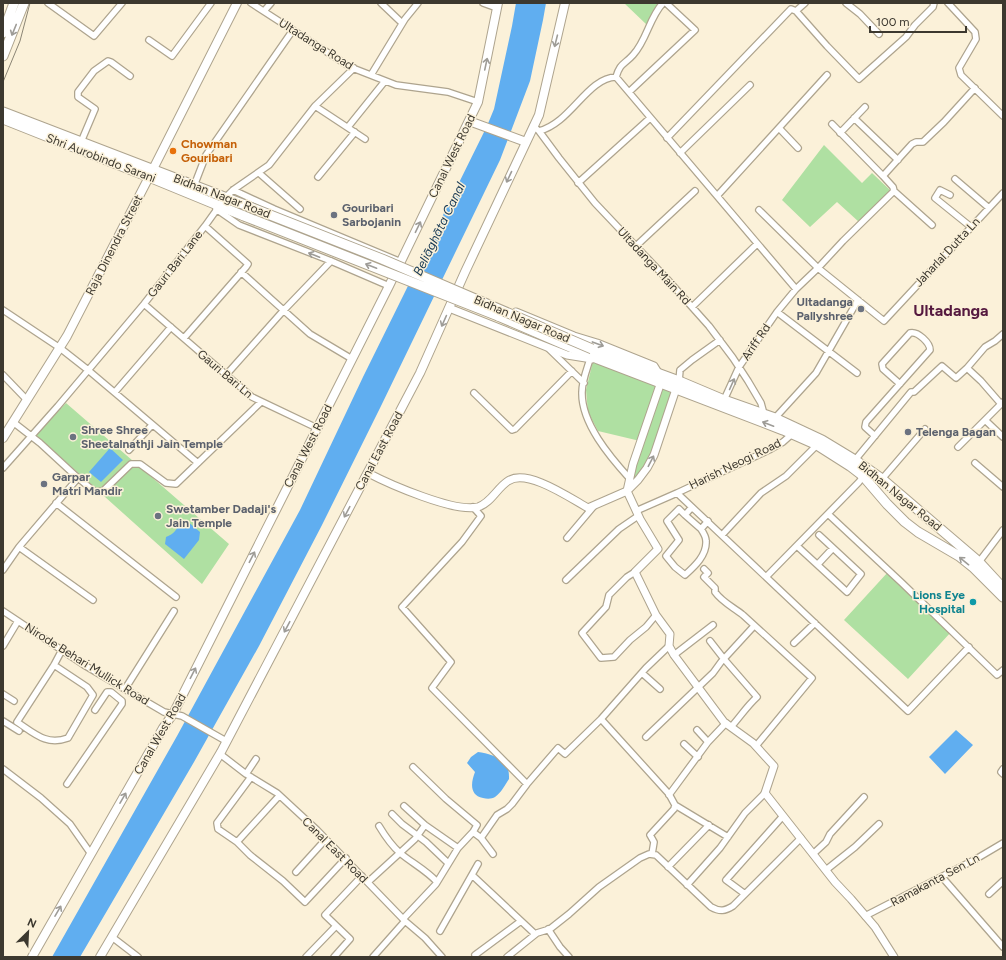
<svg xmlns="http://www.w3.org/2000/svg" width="1006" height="960" font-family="Figtree,sans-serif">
	<rect width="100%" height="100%" fill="#fbf1d9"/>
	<!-- green -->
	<path fill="#afe0a2" d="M624,3H661L647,25Z
		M824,145L862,183L872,173L891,191L859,222L837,202L810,227L782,200Z
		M593,361L659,383L640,441L598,431L588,412L586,390Z
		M663,384L675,388L655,449L647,465L630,486Z
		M66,403L229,544L202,584L36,435Z
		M888,572L951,632L908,679L844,620Z"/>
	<!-- water -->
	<path fill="#60aef0" d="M516,3H546L543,20L530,81L500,160L381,406L322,525L259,646L194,762L80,957H52L177,736L300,510L363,377L487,126L494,109L512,26Z
		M110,448L123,460L101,482L89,472Z
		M180,521H187L200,532L199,540L184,559L165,544L166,537C174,534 177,530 180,521Z
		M956,730L973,745L945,774L929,757Z
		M478,752C489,753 503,758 508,769C509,772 509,776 509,779C505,785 501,793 495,797C492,799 487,799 483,798C469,795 471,782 475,772L467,763L471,757Z"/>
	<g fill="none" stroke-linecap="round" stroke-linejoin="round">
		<defs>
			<path id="minor" d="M48,3L94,36L122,3
				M251,3L350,67L396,85L448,92L478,102
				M381,3L402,23
				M483,3L497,8
				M846,3L860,14L879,34
				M948,3L975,32L976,39L959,68L961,75L1003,116
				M264,11L271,3
				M796,11L805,3
				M149,40L172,56L211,3
				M371,75L405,19L418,3
				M616,77L796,289
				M629,92L695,30L666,3
				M315,106L365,139
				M854,118L898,160
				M832,124L883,176L893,187L894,191L932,225
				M533,126L539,131L559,158L595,203L667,279L709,326L733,358L748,381L761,403L764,414
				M348,127L385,81
				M779,128L798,148
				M539,131C571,123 587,78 616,77C620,63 624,65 633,55C647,40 649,18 663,3
				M840,133L865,107
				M667,138L791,9L796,11L827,46L859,79L906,37L915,25L933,7L934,3
				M81,142L95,109L78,97V92L94,71L108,61L111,62L130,76
				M680,153L750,85
				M259,173L300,209
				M883,176L912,144L916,142H923L944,122L975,88
				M318,177L355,132
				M955,179L989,208
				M578,183L650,118
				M194,186L206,155L293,30
				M233,190L274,209L401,262
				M950,195L940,190L935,198L971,227
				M717,196L827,75
				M216,209L239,225L331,261L389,286
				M759,210L818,268L884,321L1003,193
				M636,246L695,191
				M241,272L310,334L352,359
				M144,304L252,397L317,428
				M692,307L757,244
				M3,310L60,348L88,370L198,463
				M777,312L857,373
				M184,338L246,267L248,264L205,226
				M549,349L584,383
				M590,359C587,369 582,381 582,392C581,423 610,457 630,479
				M967,368L981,381L1001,404
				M3,375L27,400
				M226,375L283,311L331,261
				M679,381L680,370L692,360L720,340
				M115,392L171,327
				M474,393L512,430L515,429L572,371
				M724,400L739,367L777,312L796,289L818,268L843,241L894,191
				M775,418L816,373L858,300
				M985,420L1003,402
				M13,422L40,443L78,478L95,492L103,491L131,464H140L166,483L176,484L261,402
				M875,436L865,427L866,422L930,350C930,343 918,331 910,333L882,364L883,369L900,384
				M958,447L985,420L1003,437
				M129,450L152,425
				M855,460L911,392H914L942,366L956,378L967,368L985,347L995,341L1003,334
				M975,463L1003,487
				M3,468L58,406L144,304L205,226L225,198L233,190L269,165L315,106L354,68
				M882,479L925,429
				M677,493L769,450L783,442L792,434
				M56,503L176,597
				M473,507L481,516L462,542L402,607L451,662L432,688L527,784
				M692,507L685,515L679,509L667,521L679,540L666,556L675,567L685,575C695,566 707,555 706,541C706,537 703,532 701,529L708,521
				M636,511L677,493L908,711L969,647
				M828,514L902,583L997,675L1003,670
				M685,515L701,529
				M722,535L761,493L786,476L817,445
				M819,535L833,548
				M567,538L594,506
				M797,546L847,592L861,574L833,548L818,564
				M19,547L93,600
				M979,562L1003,530
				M704,569L708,573L704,577L715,588V592C722,602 733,607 743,615C766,636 789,657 812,678L756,746
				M3,570L19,547L78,478
				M635,572L627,577L609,595L606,607L582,633L601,658L614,657L630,640L646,627L656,615
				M766,577L859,482L864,475
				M566,580L619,529L638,516
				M3,611L84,665L128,691L164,712L182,716L226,741
				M710,641L724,659L757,697C747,706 740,717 731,727
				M794,643L815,623
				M3,646L18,621
				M674,655L713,625
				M54,665L87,687L93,695L68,738C46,746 34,733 17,722L54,665L62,650
				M642,673L660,689
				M125,689L174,611
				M3,694L14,701
				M601,719L669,794L675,805L674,809L650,835L654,842L652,854
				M3,721L19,731
				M697,730L708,742
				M646,737L713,673L721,662L754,626
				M684,744L698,757
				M220,754L246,774L277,793L317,830L405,921L425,938L442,957
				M3,769L41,798L70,824L91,854
				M1003,769L1001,772L1003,774
				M246,774L256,759
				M251,777L217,823L218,829L237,842L250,855L283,881L305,902L346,858
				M67,784L122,704V701L111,692H107L95,710
				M669,795L708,742L726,723
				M675,805L728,837
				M404,806L425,825L458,848
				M392,814L402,824L426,842L448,863
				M379,826C385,836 391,845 400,853C412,863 426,870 437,882
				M473,832L481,838L493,854
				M481,838L497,815L507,809L512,804L527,784L558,748L565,754L601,719L646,668L669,646
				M237,842L279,796
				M813,854L826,842L830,834L864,797
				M668,867L709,825
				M826,870L855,847L879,824
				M296,872L326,839
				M472,875L535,934
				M942,877L1003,947
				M368,882L415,839L425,825
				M687,885L720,848L745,813L765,793
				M745,894L726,880L783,816
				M989,894L1003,881
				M865,916L976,859L1003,843
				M403,919L436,884L458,848L473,832L477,825L446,799L413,767
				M548,929L560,947L569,957
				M440,931L478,864
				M112,937L138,957
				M475,955L521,921
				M306,957L336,926
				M334,957L350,939L325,915L362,876
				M373,957L405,921
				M507,957L537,933L550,929L569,914L599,887L640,858L649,854L656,855L711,907C720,912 725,911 733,906L801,838"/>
			<path id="tertiary" d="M449,308L567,355L592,359
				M516,312L574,336L597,343L654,366L659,374
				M662,379L633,464L627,491L640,519L658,549L635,572L656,615L670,634L669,646L674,655L724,722L753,743L774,766L765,793L835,882L851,899L875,927L894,957
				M368,473C389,484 455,513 478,507C491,503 497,488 508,481C527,468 570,498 588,508L627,491L638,480L647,468L654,455L677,386"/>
			<path id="secondary" d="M469,121L526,142
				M3,438L67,336L149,177L237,3
				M32,957L163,728L173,714L389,286L478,102L498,3
				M100,957L221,752L420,373L465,272L539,115L565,3"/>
			<path id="primary" d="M3,33L14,3
				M3,56L24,3
				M3,112L245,205
				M3,119L149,177L244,216
				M498,316L598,359L783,430L817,445L850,466L863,476L887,504L905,522L918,532L959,556L974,568L1003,597
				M592,349L679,381L724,400L775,418L822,440L855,460L882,479L979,562L1003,588"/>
		</defs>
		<!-- minor casing -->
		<use href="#minor" stroke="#aea48e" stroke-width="8"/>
		<!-- tertiary casing -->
		<use href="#tertiary" stroke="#aea48e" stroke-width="9"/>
		<!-- secondary casing -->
		<use href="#secondary" stroke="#aea48e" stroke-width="10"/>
		<!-- primary casing -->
		<use href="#primary" stroke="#aea48e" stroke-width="11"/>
		<!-- minor -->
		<use href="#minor" stroke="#fff" stroke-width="5.5"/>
		<!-- tertiary -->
		<use href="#tertiary" stroke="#fff" stroke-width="7"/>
		<!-- secondary -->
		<use href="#secondary" stroke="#fff" stroke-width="8"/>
		<!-- primary -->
		<use href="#primary" stroke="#fff" stroke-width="9"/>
		<!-- tram -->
		<path stroke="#8b8575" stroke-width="1" d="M3,82L20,41L30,3"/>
		<defs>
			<path id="primary-bridge" d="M245,205L382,259L592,349
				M244,216L498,316"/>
		</defs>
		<!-- primary-bridge casing -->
		<use href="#primary-bridge" stroke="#aea48e" stroke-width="11" stroke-linecap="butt"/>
		<!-- primary-bridge -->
		<use href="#primary-bridge" stroke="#fff" stroke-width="9"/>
	</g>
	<!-- one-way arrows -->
	<defs><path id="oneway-shaft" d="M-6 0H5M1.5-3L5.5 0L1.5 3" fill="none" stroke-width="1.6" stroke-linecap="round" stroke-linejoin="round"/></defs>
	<g stroke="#9e9c97">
		<use href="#oneway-shaft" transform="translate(14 30) rotate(112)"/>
		<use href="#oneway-shaft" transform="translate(556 41) rotate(104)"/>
		<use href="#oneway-shaft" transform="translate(486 64) rotate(-78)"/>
		<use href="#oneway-shaft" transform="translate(509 177) rotate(115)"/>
		<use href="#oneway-shaft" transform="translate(418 227) rotate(-64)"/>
		<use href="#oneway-shaft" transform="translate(314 255) rotate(-159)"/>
		<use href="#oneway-shaft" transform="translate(371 266) rotate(-159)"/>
		<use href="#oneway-shaft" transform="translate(444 321) rotate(114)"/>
		<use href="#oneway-shaft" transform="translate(598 344) rotate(20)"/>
		<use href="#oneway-shaft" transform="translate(732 384) rotate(-66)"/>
		<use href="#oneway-shaft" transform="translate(768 424) rotate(-159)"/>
		<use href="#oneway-shaft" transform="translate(651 461) rotate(-63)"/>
		<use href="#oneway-shaft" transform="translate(347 512) rotate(118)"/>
		<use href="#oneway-shaft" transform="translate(252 557) rotate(-63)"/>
		<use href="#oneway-shaft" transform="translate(964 561) rotate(-141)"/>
		<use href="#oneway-shaft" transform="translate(287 627) rotate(118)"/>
		<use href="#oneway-shaft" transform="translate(193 673) rotate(-63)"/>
		<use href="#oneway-shaft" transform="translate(123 798) rotate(-60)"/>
		<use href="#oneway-shaft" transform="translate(58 911) rotate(-60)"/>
	</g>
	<!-- markers -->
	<circle fill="#e8710a" stroke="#fbf1d9" stroke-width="1.5" cx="173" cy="151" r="4"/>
	<g fill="#6b7280" stroke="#fbf1d9" stroke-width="1.5">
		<circle cx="334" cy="215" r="4"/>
		<circle cx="861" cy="309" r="4"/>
		<circle cx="908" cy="432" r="4"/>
		<circle cx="73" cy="437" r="4"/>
		<circle cx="44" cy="484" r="4"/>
		<circle cx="158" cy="516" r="4"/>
	</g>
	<circle fill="#0f9aa8" stroke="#fbf1d9" stroke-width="1.5" cx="973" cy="602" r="4"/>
	<g text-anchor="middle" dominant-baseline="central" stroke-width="3" stroke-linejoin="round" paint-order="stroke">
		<!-- street labels -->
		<g font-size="12" fill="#3c382f" stroke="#fbf1d9">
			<text transform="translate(316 44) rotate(32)">Ultadanga Road</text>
			<text transform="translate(452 156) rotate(-64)">Canal West Road</text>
			<text transform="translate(101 158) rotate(21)">Shri Aurobindo Sarani</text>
			<text transform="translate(222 196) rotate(21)">Bidhan Nagar Road</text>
			<text transform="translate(114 245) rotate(-63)">Raja Dinendra Street</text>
			<text transform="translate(947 252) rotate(-47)">Jaharlal Dutta Ln</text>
			<text transform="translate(175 264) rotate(-52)">Gauri Bari Lane</text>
			<text transform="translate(654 266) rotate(47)">Ultadanga Main Rd</text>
			<text transform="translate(522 319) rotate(23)">Bidhan Nagar Road</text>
			<text transform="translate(756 342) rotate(-56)">Ariff Rd</text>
			<text transform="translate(225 374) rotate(40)">Gauri Bari Ln</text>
			<text transform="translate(308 446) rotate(-63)">Canal West Road</text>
			<text transform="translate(379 451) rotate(-62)">Canal East Road</text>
			<text transform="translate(735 464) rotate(-26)">Harish Neogi Road</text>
			<text transform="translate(900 496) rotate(39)">Bidhan Nagar Road</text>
			<text transform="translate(87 664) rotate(32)">Nirode Behari Mullick Road</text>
			<text transform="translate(160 734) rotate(-60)">Canal West Road</text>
			<text transform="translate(335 850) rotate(45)">Canal East Road</text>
			<text transform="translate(935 880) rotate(-28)">Ramakanta Sen Ln</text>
		</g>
		<!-- food labels -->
		<g font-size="12" font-weight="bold" fill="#c56008" stroke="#fbf1d9" text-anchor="start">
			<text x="181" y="144">Chowman<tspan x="181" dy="14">Gouribari</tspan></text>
		</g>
		<!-- worship labels -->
		<g font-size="12" font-weight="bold" fill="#5b616d" stroke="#fbf1d9" text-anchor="start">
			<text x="342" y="208">Gouribari<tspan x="342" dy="14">Sarbojanin</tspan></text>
			<text x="853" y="302" text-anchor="end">Ultadanga<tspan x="853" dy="14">Pallyshree</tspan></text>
			<text x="81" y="430">Shree Shree<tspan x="81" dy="14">Sheetalnathji Jain Temple</tspan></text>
			<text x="916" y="432">Telenga Bagan</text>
			<text x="52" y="477">Garpar<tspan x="52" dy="14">Matri Mandir</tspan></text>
			<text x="166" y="509">Swetamber Dadaji's<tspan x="166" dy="14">Jain Temple</tspan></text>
		</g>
		<!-- culture labels -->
		<g font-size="12" font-weight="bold" fill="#0d838f" stroke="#fbf1d9" text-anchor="end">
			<text x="965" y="595">Lions Eye<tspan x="965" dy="14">Hospital</tspan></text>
		</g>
		<!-- water labels -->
		<g font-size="13" font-style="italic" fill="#173853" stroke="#fbf1d9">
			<text transform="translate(439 229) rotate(-64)">Beliāghāta Canal</text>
		</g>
		<!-- district labels -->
		<g font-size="16" font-weight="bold" fill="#55193f" stroke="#fbf1d9">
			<text x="951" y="310">Ultadanga</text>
		</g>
	</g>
	<!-- border -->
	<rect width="1006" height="960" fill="none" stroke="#3c382f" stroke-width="8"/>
	<!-- north arrow -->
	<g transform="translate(28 932) rotate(24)" stroke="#fbf1d9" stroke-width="3" paint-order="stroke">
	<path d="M0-3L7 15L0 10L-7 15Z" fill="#3c382f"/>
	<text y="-6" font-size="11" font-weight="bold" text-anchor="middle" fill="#3c382f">N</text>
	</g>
	<!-- scale -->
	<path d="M870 26v6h96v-6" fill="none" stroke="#3c382f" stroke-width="2"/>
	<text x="876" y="26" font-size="12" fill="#3c382f" stroke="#fbf1d9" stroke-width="3" paint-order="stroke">100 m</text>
</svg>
